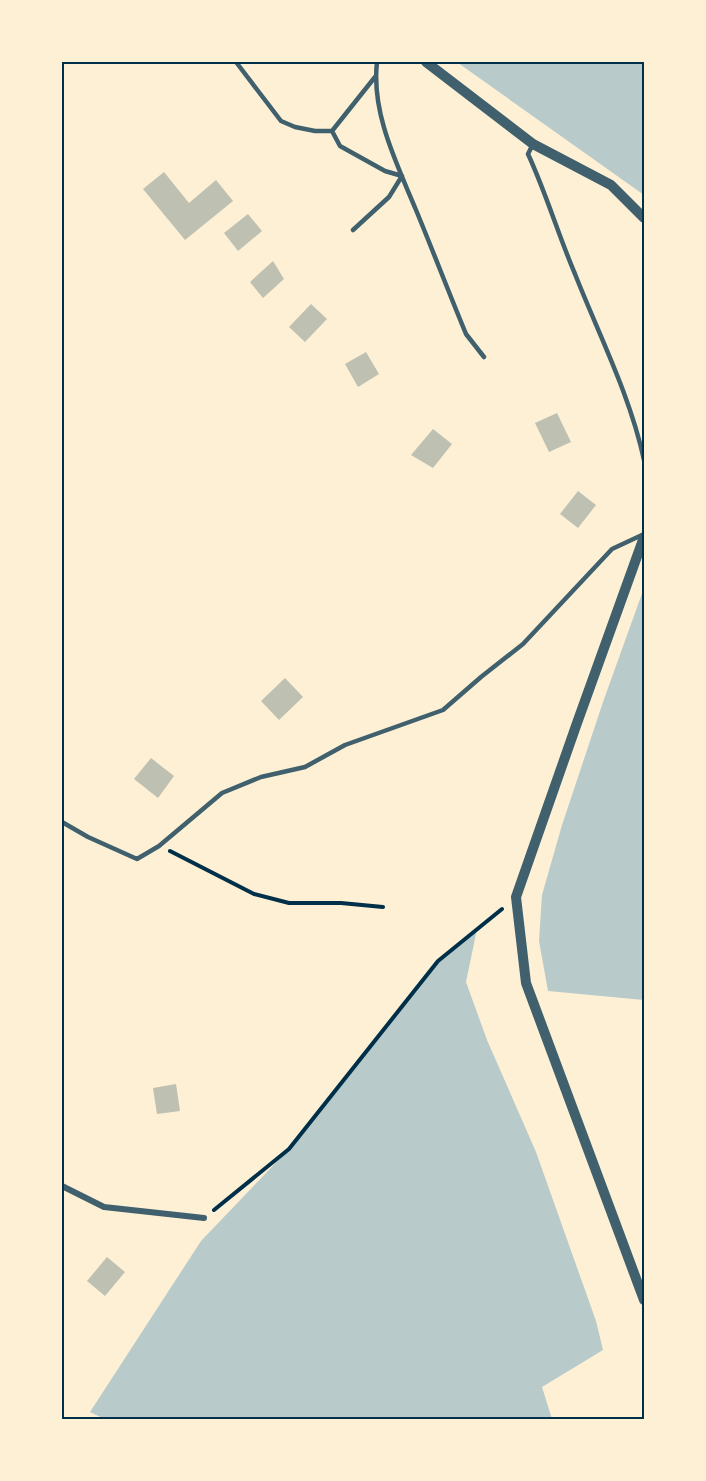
<svg xmlns="http://www.w3.org/2000/svg" width="706" height="1481" font-family="Arial,sans-serif">
	<rect width="100%" height="100%" fill="#fdf0d5"/>
	<!-- green -->
	<path fill="#b9caca" d="M457,62H644V195L461,65Z
		M644,588V1000L548,991L539,941L542,895L562,825L603,702Z
		M477,929L466,982L487,1040L536,1152L596,1321L603,1350L542,1387L552,1419L107,1420L90,1412L201,1241L289,1149L438,961Z"/>
	<!-- building -->
	<path fill="#bec0b2" d="M164,172L189,203L216,180L233,201L185,240L143,189Z
		M248,214L262,231L238,251L224,233Z
		M273,261L284,279L263,298L250,282Z
		M311,304L327,319L305,342L289,327Z
		M366,352L379,374L358,387L345,364Z
		M557,413L571,442L549,452L535,423Z
		M433,429L452,444L433,468L411,455Z
		M578,491L596,505L578,528L560,514Z
		M285,678L303,697L279,720L261,701Z
		M151,758L174,776L158,798L134,779Z
		M176,1084L180,1111L157,1114L153,1088Z
		M107,1257L125,1272L105,1296L87,1281Z"/>
	<g fill="none" stroke-linecap="round" stroke-linejoin="round">
		<!-- path -->
		<path stroke="#003049" stroke-width="4" d="M170,851L254,894L289,903H341L383,907
			M214,1210L289,1149L438,961L502,909"/>
		<!-- service -->
		<path stroke="#3f606c" stroke-width="4.5" d="M236,62L281,121L295,127L315,131H332L375,77
			M377,62C371,113 397,164 416,210C433,251 449,293 466,334L484,357
			M332,131L340,146L385,171L402,176L389,197L353,230
			M533,144L528,154C546,193 558,234 575,274C599,335 630,395 644,460
			M62,822L88,837L137,859L159,846L222,793L261,777L305,767L345,745L443,710L481,677L523,644L612,549L642,535"/>
		<!-- minor -->
		<path stroke="#3f606c" stroke-width="6" d="M62,1186L104,1207L204,1218"/>
		<!-- tertiary -->
		<path stroke="#3f606c" stroke-width="10" d="M426,62L533,144L611,185L644,218
			M644,537L577,723L516,897L526,983L644,1300"/>
	</g>
	<!-- border -->
	<rect width="706" height="1481" fill="none" stroke="#fdf0d5" stroke-width="126"/>
	<rect x="63" y="63" width="580" height="1355" fill="none" stroke="#003049" stroke-width="2"/>
</svg>
